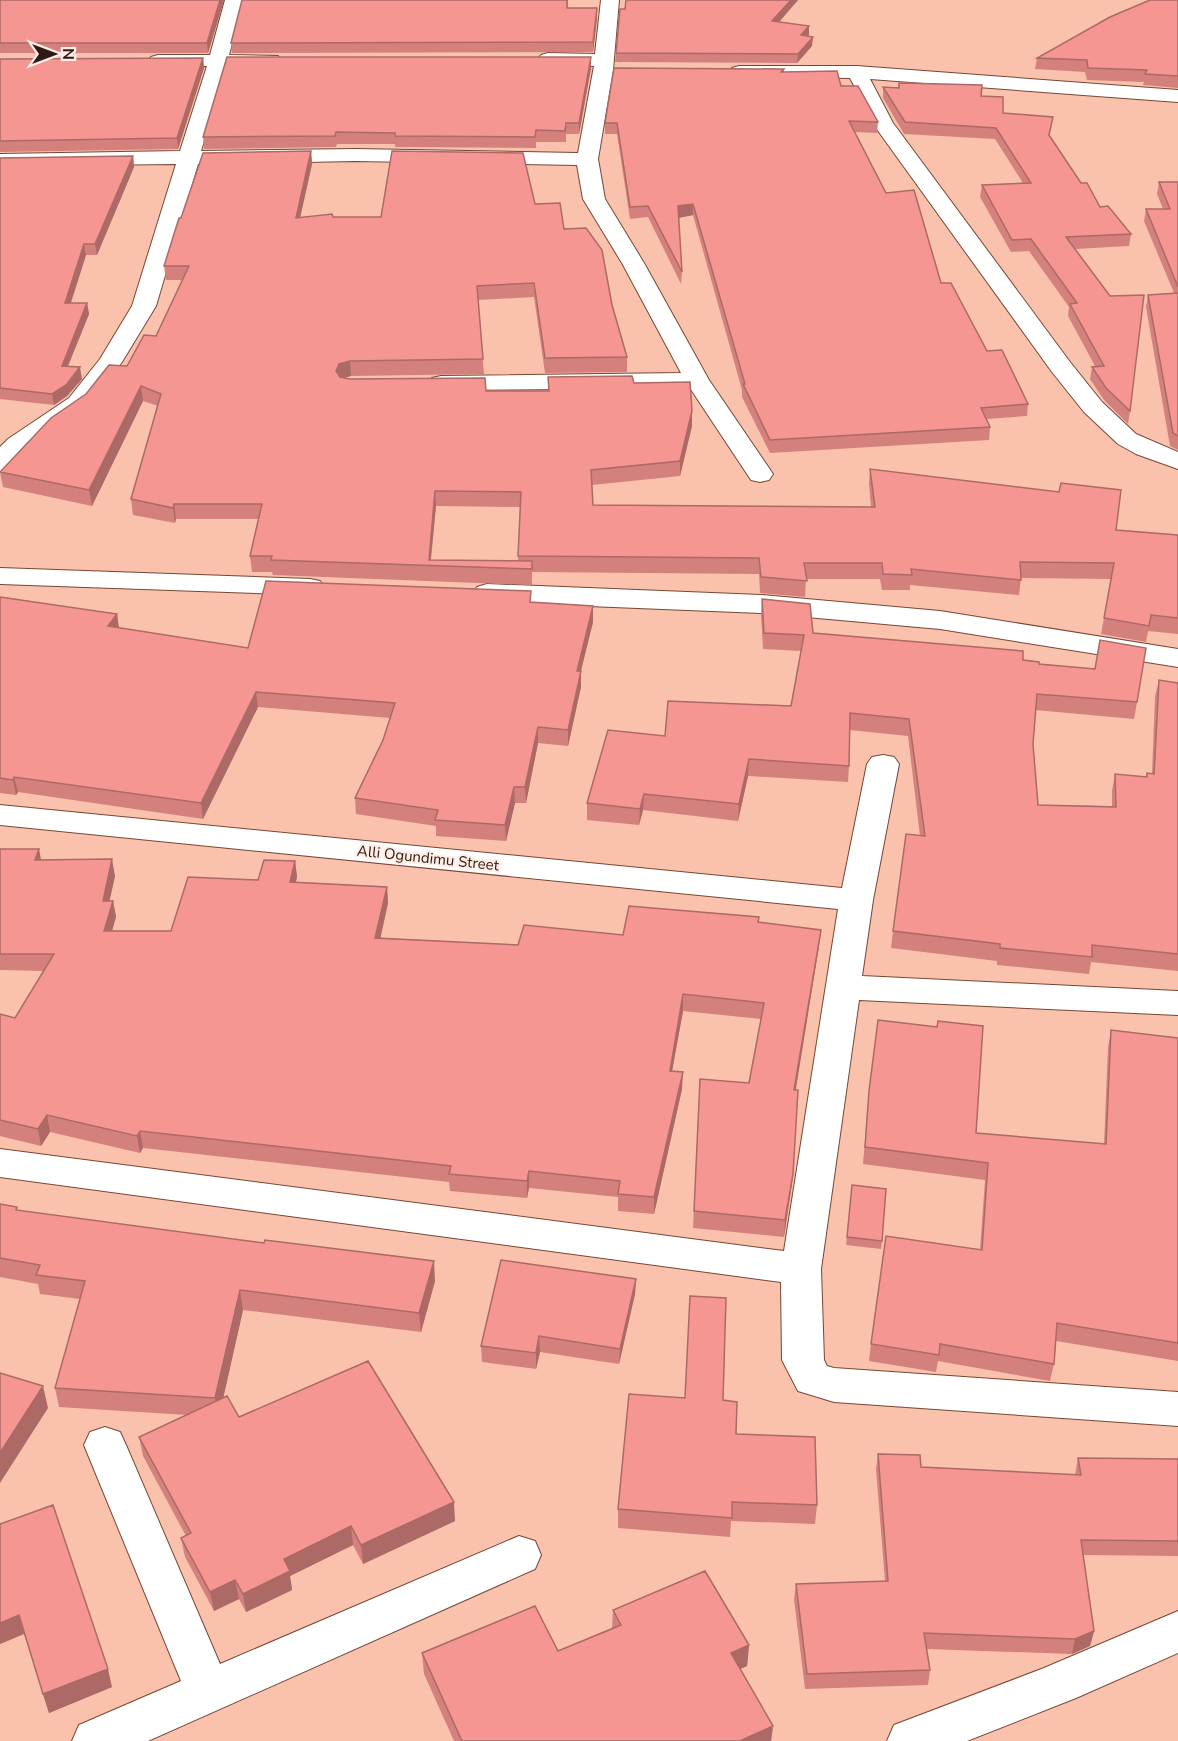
<svg xmlns="http://www.w3.org/2000/svg" width="1178" height="1741" font-family="'Nunito Sans',sans-serif">
	<rect width="100%" height="100%" fill="#fac2ac"/>
	<g fill="none" stroke-linecap="round" stroke-linejoin="round">
		<defs>
			<path id="minor" d="M225,0H243L229,55L278,56L281,60L278,64L271,66H226L201,151L355,149L578,153L594,66L548,65L541,63L538,59L541,55L548,53L595,54L601,0H619L613,70L598,159L605,199L644,263L709,380L773,474L769,480L760,482L751,480L690,388L441,390L432,388L429,383L432,378L441,376L681,373L622,263L583,199L577,165L355,161L198,164L156,306L122,362L87,408L26,449L9,469L0,471V447L8,439L69,398L100,359L132,306L176,164L0,166V154L180,151L207,66L158,67L151,65L148,61L151,57L158,55H210Z
				M739,66H857L1178,90V102L870,79L893,123L1070,362L1102,402L1136,434L1178,452V469L1136,454L1118,444L1084,412L1052,372L876,128L850,78L732,76L729,72L732,68Z
				M0,568L310,579L320,581L324,587L320,593L310,595L0,584Z
				M487,584L761,595L940,611L1178,649V667L940,629L761,613L487,602L477,599L473,593L477,587Z
				M883,755L894,757L899,764L873,900L862,976L1178,991V1015L859,1000L821,1269L824,1360L827,1366L834,1368L1178,1392V1426L834,1402L798,1391L782,1360L781,1282L0,1177V1149L784,1251L838,909L0,825V805L842,888L867,764L872,757Z
				M105,1427L120,1432L126,1445L220,1664L519,1536L535,1541L541,1555L535,1569L148,1741H72L79,1725L181,1681L84,1445L90,1432Z
				M1178,1611V1653L1076,1698L967,1741H887L894,1725L1044,1668Z"/>
		</defs>
		<!-- minor casing -->
		<use href="#minor" stroke="#764734" stroke-width="2"/>
		<!-- minor -->
		<use href="#minor" fill="#fff" fill-rule="evenodd"/>
	</g>
	<!-- wall -->
	<path fill="#d4817e" fill-rule="evenodd" d="M0,0H224L208,53H0Z
		M242,0H568V8H597V18L593,52L232,53L231,43Z
		M626,0H798L779,22L809,35L808,36L812,46L797,63L615,62L616,53L625,9Z
		M1178,0V88L1143,85L1144,82L1087,80L1085,72L1035,69L1037,58Z
		M203,58L204,68L178,149L0,152V59Z
		M591,68L579,134H566V142H536V148L395,147V144H337L336,147L204,149L203,137Z
		M784,69V72L841,86L878,122L877,133L855,132L886,193L941,283L987,351L1028,404L1027,416L987,419L990,427L989,440L770,453L742,397V390L693,215L678,218L682,272L681,284L648,217L630,219L617,134H605V123Z
		M899,83L981,96L1003,113L1053,117L1049,136L1081,183L1100,207L1131,234L1129,246L1075,249L1130,411L1128,424L1104,400L1090,379L1092,367L1095,366L1068,316L1069,307L1029,251L1011,252L980,197L982,185L1023,183L995,139L904,134L883,98V87H898Z
		M311,151L312,164L300,217H381L535,204L564,229L612,305L627,357V372L545,373L534,297L478,300L484,374L351,376L343,378L350,379L486,391H548V377L634,383L692,426L680,476L592,485L593,505L871,507L869,484L870,469L1116,530L1178,535V634L1148,631L1146,642L1101,634L1111,579L1021,578L1019,595L910,585V590H882L880,579H806L805,597L760,593L759,574L532,572V585L273,575L272,572H252L250,556L258,519H176L175,523L133,515L131,499L158,406L143,401L92,506L3,487L0,472L127,366L156,336L182,280H166L164,266L181,218ZM436,506L520,507L518,561L431,560Z
		M133,156L134,167L97,255H86L71,303H87L89,314L68,366L82,379L67,396L54,405L0,399V158Z
		M1159,182H1178V450L1170,446L1146,307L1148,295L1174,293L1144,221L1146,209H1163L1157,194Z
		M531,591V602L593,622L581,671V687L568,746L538,743L526,803H515L506,841L436,836V826L356,814L355,798L383,740L390,718L258,707L203,819L18,792L16,795L0,793V597L117,614L119,628L248,648Z
		M762,599L813,633L1023,660L1039,664L1137,702L1134,719L1035,710L1033,744L1038,805L1112,806V791L1115,774L1146,777L1147,773L1152,774L1155,697L1159,680L1178,683V971L1091,962L1089,974L997,965V961L891,948L893,931L920,836L908,736L850,730L849,766L848,782L748,776L738,821L643,810L639,825L587,820V803L665,736L791,706L801,651L763,649L761,615Z
		M0,849L41,860L115,876L109,901H113L116,917L112,931H171L258,880L295,861L297,877L296,882L387,887L388,903L380,938L518,945L758,922L819,946L795,1090L793,1174L791,1190L784,1237L693,1228L700,1079L749,1083L761,1019L683,1011L672,1071L682,1089L654,1214L618,1211V1197L529,1188L527,1198L450,1191L449,1182L143,1148L140,1153L50,1132L41,1146L0,1136V1014L15,1018L44,971L0,970Z
		M1111,1030L1178,1038V1361L1056,1341L1054,1364L1050,1381L938,1361L936,1372L869,1361L871,1344L980,1250L985,1180L863,1164L869,1091L976,1133L1104,1144L1108,1047Z
		M852,1185L882,1241L881,1249L846,1245Z
		M0,1204L18,1210L435,1281L421,1332L243,1310L223,1398L239,1417L455,1521L363,1564L353,1545L290,1576L292,1590L246,1612L239,1599L214,1611L185,1557L181,1538L186,1536L143,1456L139,1437L187,1415L59,1407L55,1388L80,1299L40,1294L38,1284L0,1277Z
		M636,1279L635,1294L619,1364L540,1352L536,1369L482,1362L481,1346Z
		M723,1400L736,1434L817,1505L815,1524L731,1521L730,1537L618,1528V1509Z
		M878,1454L921,1467L1075,1475L1078,1458L1178,1459V1556L1083,1555L1094,1631L1090,1646L1072,1654L927,1649L930,1670L928,1685L805,1689L794,1599L796,1584L885,1581L876,1469Z
		M0,1524L112,1687L49,1713L24,1634L0,1644Z
		M613,1610L749,1645L747,1666L740,1669L773,1726L771,1741H454L424,1674L422,1653L558,1651L612,1628Z"/>
	<!-- shaded-wall -->
	<path fill="#ac6966" d="M220,0H224L208,53L207,43Z
		M791,0H798L772,30V21Z
		M597,8V18L593,52V42Z
		M809,26V35L801,44V35Z
		M813,37L812,46L797,63L798,54Z
		M591,57V68L579,134V123Z
		M203,58L204,68L178,149L177,138Z
		M311,151L312,164L297,232L296,218Z
		M133,156L134,167L97,255L95,244Z
		M693,204V215L678,218V206Z
		M84,244L86,255L67,314L65,303Z
		M87,303L89,314L63,378L62,366Z
		M350,361L351,376L340,379L336,371L339,364Z
		M80,367L82,379L67,396L54,405L52,394Z
		M141,386L143,401L92,506L89,490Z
		M692,411V426L680,476V461Z
		M435,491L436,506L430,565L429,560Z
		M174,504L176,519L175,523L173,508Z
		M593,606V622L577,686V671Z
		M117,614L119,629L108,626Z
		M581,671V687L568,746V730Z
		M256,692L258,707L203,819L201,803Z
		M538,727V743L526,803L525,787Z
		M749,759L748,776L738,821L739,804Z
		M14,777L18,792L16,795L13,780Z
		M514,787L515,803L506,841L505,825Z
		M644,794L643,810L639,825L640,809Z
		M39,849L42,865L35,860Z
		M112,859L115,876L106,917L103,901Z
		M295,861L297,877L291,898L290,882Z
		M387,887L388,903L377,954L375,938Z
		M113,901L116,917L107,948L104,931Z
		M821,930L819,946L793,1107L794,1090Z
		M683,994V1011L669,1088L670,1071Z
		M683,1072L682,1089L654,1214V1197Z
		M47,1115L50,1132L41,1146L38,1129Z
		M140,1131L143,1148L140,1153L137,1136Z
		M529,1171V1188L527,1198V1181Z
		M793,1174L791,1190L784,1237L785,1220Z
		M434,1261L435,1281L421,1332L419,1313Z
		M636,1279L635,1294L619,1364L620,1349Z
		M240,1290L243,1310L219,1417L215,1398Z
		M539,1336L540,1352L536,1369V1353Z
		M43,1386L48,1408L0,1483V1453Z
		M454,1502L455,1521L363,1564L361,1545Z
		M351,1526L353,1545L290,1576L292,1590L246,1612L243,1594L284,1559Z
		M235,1580L239,1599L214,1611L210,1592Z
		M19,1615L24,1634L0,1644V1623Z
		M1094,1631L1090,1646L1072,1654L1075,1639Z
		M749,1645L747,1666L729,1674L731,1653Z
		M108,1669L112,1687L49,1713L43,1694Z
		M773,1726L771,1741H740Z"/>
	<!-- building -->
	<path fill="#f69692" stroke="#ac6966" stroke-width="1.5" d="M0,0H220L207,43H0Z
		M242,0H567V8H597L593,42L231,43Z
		M626,0H791L772,21L809,26L801,35L813,37L798,54L616,53L620,9H625Z
		M1150,0H1178V76L1145,74L1147,70L1088,68L1087,60L1037,58L1110,17Z
		M227,57H591L579,123H566L565,131L536,130L535,137L395,136V133L336,132L335,136L203,137Z
		M203,58L177,138L0,141V59Z
		M614,68L784,69L781,72L837,71L841,86H858L878,122L849,121L886,193L914,190L941,283H951L987,351L1002,350L1028,404L981,408L990,427L770,440L743,384H745L693,204L678,206L682,272L648,206L630,207L617,123H605Z
		M899,83L982,85L981,96L1003,97V113L1053,117L1049,135L1081,183H1087L1100,207L1108,206L1131,234L1066,237L1110,296L1144,295L1130,411L1106,388L1092,367L1104,366L1070,304L1077,303L1031,239L1012,240L982,185L1031,183L996,128L905,122L883,87L899,88Z
		M311,151L296,218L332,214L333,217H381L392,151L523,153L535,204L560,203L564,229L586,228L602,250L612,305L627,357L545,358L534,283L477,286L483,359L350,361L339,364L336,371L340,377L350,379L485,378L486,391H549L548,377L632,376L634,383L690,382L692,411L680,461L591,470L593,505L875,507L870,469L1059,492L1061,483L1121,490L1116,530L1178,535V618L1151,615L1149,626L1104,618L1114,563L1020,562L1021,580L911,569L912,575L883,574L882,563H804L807,581L761,577L759,558L518,556L521,492L435,491L429,560L532,561V569L271,560L272,556H250L262,504H174L173,508L131,499L161,394L141,386L89,490L0,472L51,418L86,394L109,365L127,366L144,335L156,336L189,266H164L179,218H181L203,153Z
		M133,156L95,244H84L65,303H87L62,366L80,367L66,385L52,394L0,388V158Z
		M1159,182H1178V287L1146,209H1170Z
		M1178,293V436L1173,433L1148,295Z
		M266,581L531,591L530,602L593,606L577,671H581L568,730L538,727L525,787H514L505,825L435,820L438,810L355,798L383,740L395,703L256,692L201,803L14,777L13,780L0,778V597L117,614L108,626L248,648Z
		M762,599L810,604L813,633L1023,651V660L1039,662V664L1095,669L1100,640L1146,648L1137,702L1037,694L1033,744L1038,805L1116,807L1115,774L1147,777V773L1154,774L1159,680L1178,683V954L1092,945V957L1000,948V944L893,931L906,834L925,836L909,719L850,713L849,766L749,759L739,804L644,794L640,809L587,803L608,730L665,736L668,701L791,706L804,635L764,633Z
		M0,849H39L35,860L112,859L103,901H113L104,931H171L188,877L258,880L264,860L295,861L290,882L387,887L375,938L518,945L524,925L623,935L629,906L759,917L758,922L821,930L794,1090H798L793,1174L785,1220L694,1211L700,1079L749,1083L764,1003L683,994L670,1071L683,1072L654,1197L618,1194L620,1181L529,1171L527,1181L449,1174L451,1166L140,1131L137,1136L47,1115L38,1129L0,1120V1014L15,1018L54,954H0Z
		M878,1020L937,1027L938,1021L983,1026L976,1133L1106,1144L1111,1030L1178,1038V1343L1057,1323L1054,1364L940,1344L939,1355L871,1344L886,1236L982,1250L988,1163L865,1147L869,1091Z
		M852,1185L886,1189L882,1241L847,1237Z
		M0,1204L17,1207L16,1210L264,1243L265,1240L434,1261L419,1313L240,1290L215,1398L55,1388L85,1281L36,1275L40,1265L0,1258Z
		M501,1260L636,1279L620,1349L539,1336L536,1353L481,1346Z
		M690,1296L726,1298L723,1400L737,1402L736,1434L815,1437L817,1505L732,1502V1518L618,1509L629,1394L685,1398Z
		M368,1361L454,1502L361,1545L351,1526L284,1559L290,1571L243,1594L235,1580L210,1592L181,1538L191,1533L139,1437L227,1396L239,1417Z
		M0,1373L43,1386L0,1453Z
		M878,1454L920,1455L921,1467L1081,1475L1078,1458L1178,1459V1541L1081,1540L1094,1631L1075,1639L924,1633L930,1670L807,1674L796,1584L888,1581Z
		M53,1505L108,1669L43,1694L19,1615L0,1623V1524Z
		M705,1571L749,1645L731,1653L773,1726L740,1741H462L422,1653L535,1606L558,1651L621,1625L613,1610Z"/>
	<g text-anchor="middle" dominant-baseline="central" stroke-width="4.5" stroke-linejoin="round" paint-order="stroke">
		<!-- street labels -->
		<g font-size="15" fill="#2e1a12" stroke="#ffede6">
			<text transform="translate(428 858) rotate(6)">Alli Ogundimu Street</text>
		</g>
	</g>
	<!-- north arrow -->
	<g transform="translate(54 54) rotate(90)" stroke="#ffede6" stroke-width="4.5" paint-order="stroke">
	<path d="M0-4.5L10 22L0 15L-10 22Z" fill="#2e1a12"/>
	<text y="-9" font-size="16" font-weight="bold" text-anchor="middle" fill="#2e1a12">N</text>
	</g>
</svg>
